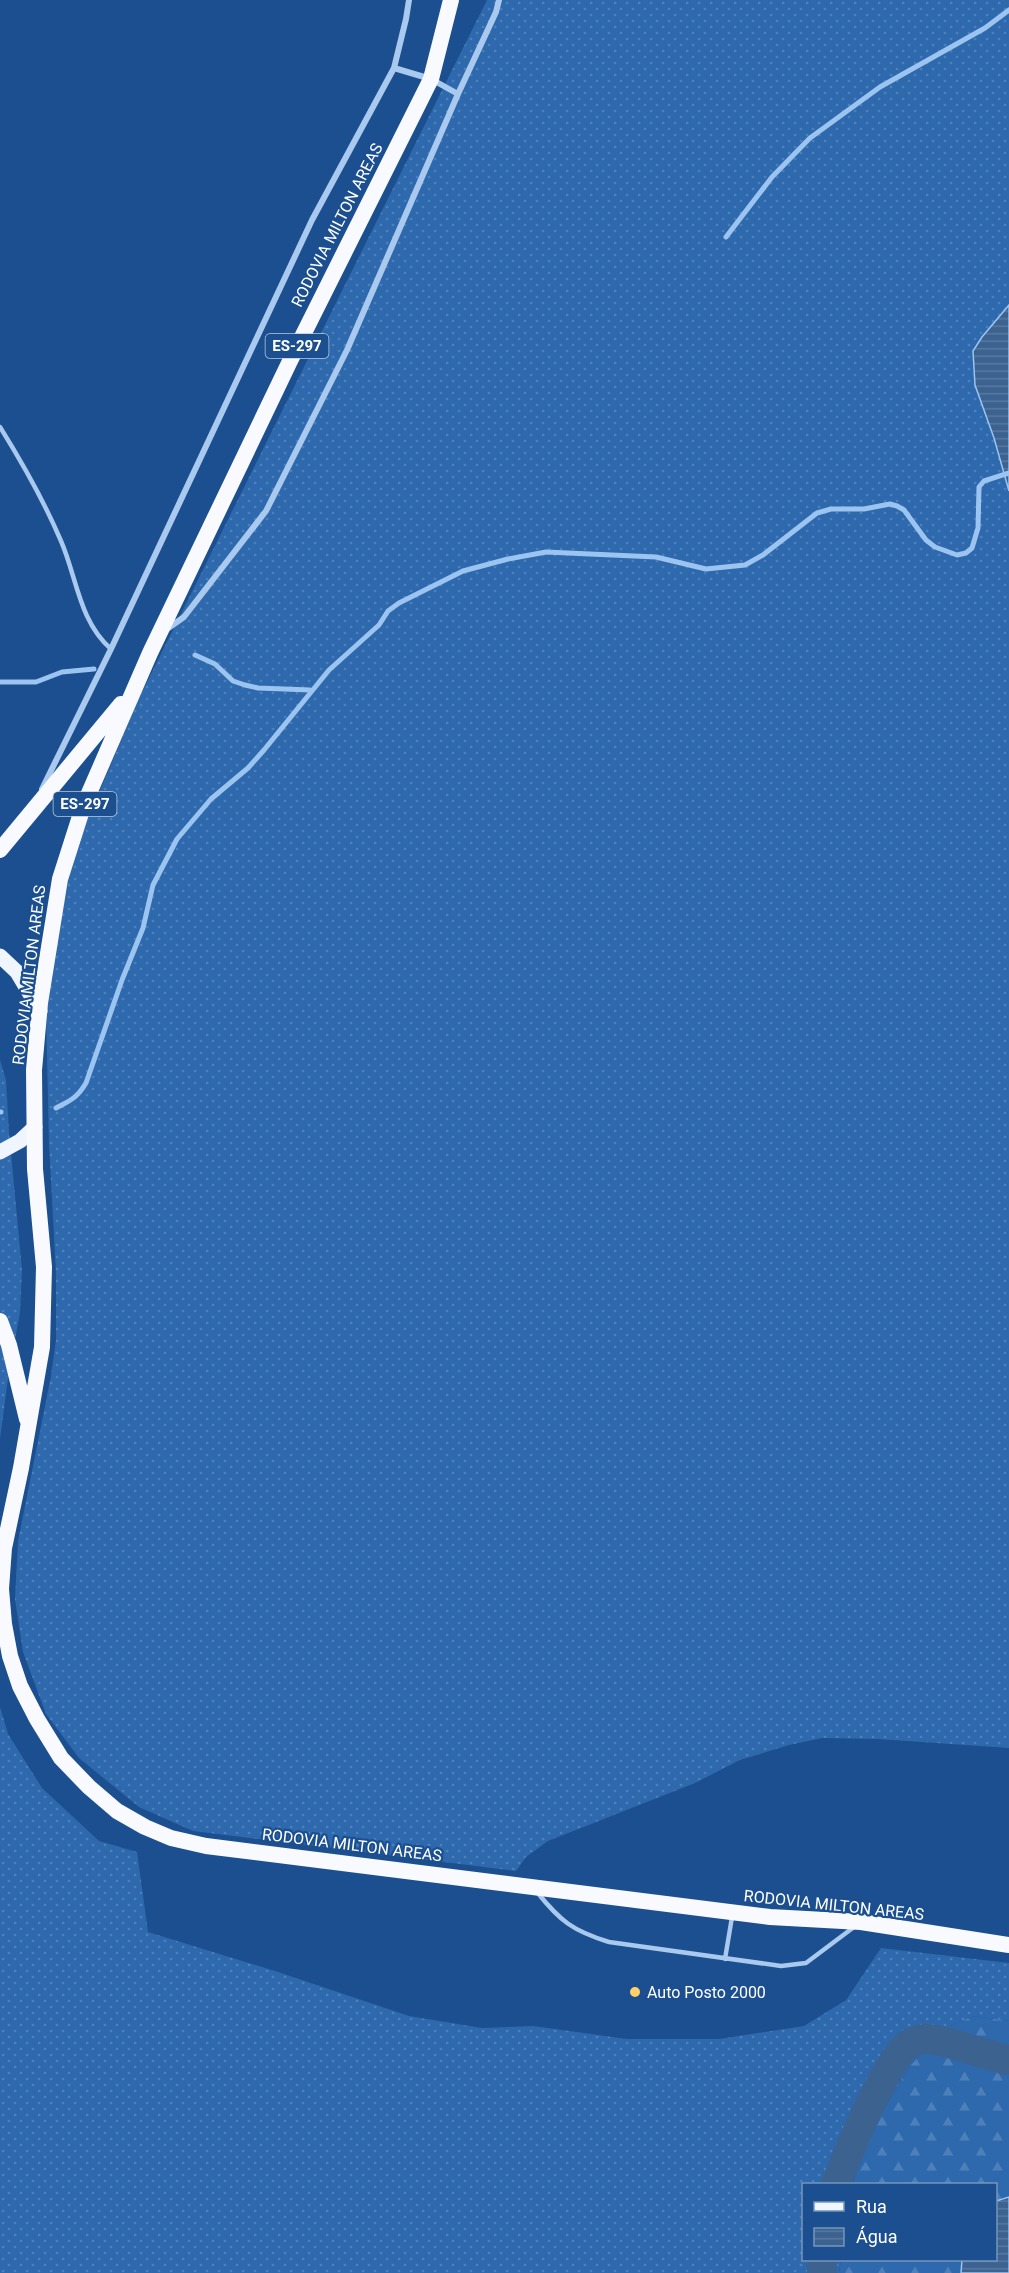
<svg xmlns="http://www.w3.org/2000/svg" width="1009" height="2273" font-family="Roboto,sans-serif">
	<defs>
		<pattern id="grass-dots" width="8" height="8" patternUnits="userSpaceOnUse" patternTransform="scale(1.5)"><rect width="8" height="8" fill="#2e69ad"/><path d="M2 2h.1M6 6h.1" fill="none" stroke="#4d80b9" stroke-width="1.8" stroke-linecap="round"/></pattern>
		<pattern id="forest-firs" width="22" height="20" patternUnits="userSpaceOnUse" patternTransform="scale(1.5)"><rect width="22" height="20" fill="#2e69ad"/><path d="M5 1l3.5 6h-7zM16 11l3.5 6h-7z" fill="#4d80b9"/></pattern>
		<pattern id="water-rules" width="6" height="5" patternUnits="userSpaceOnUse" patternTransform="scale(1.5)"><rect width="6" height="5" fill="#3c6290"/><path d="M0 2.5h6" fill="none" stroke="#597aa1"/></pattern>
	</defs>
	<rect width="100%" height="100%" fill="#1b4f8f"/>
	<!-- grass -->
	<path fill="url(#grass-dots)" d="M487,0H1009V305L983,337L973,352L975,385L994,438L1009,491V1748L878,1739L822,1738L789,1745L740,1760L695,1783L548,1841L526,1857L516,1871L193,1831L139,1807L79,1758L46,1714L23,1652L15,1599L18,1541L51,1376L56,1340V1273L49,1144L46,1011L62,893L75,849L140,696Z
		M0,1060L6,1080L9,1132L22,1270L20,1313L9,1371L0,1439Z
		M0,1707L8,1734L42,1788L99,1841L137,1852L148,1932L278,1972L409,2016L482,2028L533,2026L627,2039H719L804,2026L846,2000L881,1948L1009,1963V2021L974,2016L945,2028L911,2065L869,2133L853,2184H804V2260H841L839,2273H0Z"/>
	<!-- forest -->
	<path fill="url(#forest-firs)" d="M974,2016L1009,2021V2197L996,2201V2184H853L869,2133L911,2065L945,2028Z
		M841,2260H962L961,2273H839Z"/>
	<!-- water -->
	<path fill="url(#water-rules)" stroke="#9cc4f0" stroke-width="1.5" d="M1009,305V491L994,438L975,385L973,351L982,337Z
		M1009,2197V2273H961L962,2260H996V2201Z"/>
	<g fill="none" stroke-linecap="round" stroke-linejoin="round">
		<!-- stream -->
		<path stroke="#9cc4f0" stroke-width="5" d="M726,237L772,177L810,138L880,87L985,28L1009,10
			M195,655L215,664L233,681L245,685L258,688L310,690
			M0,682H36L62,672L94,669
			M56,1108C71,1100 77,1098 86,1083L122,980L143,928L153,885L177,839L211,799L248,768L264,750L329,670L379,625L388,611L399,603L463,571L508,559L546,552L656,557L706,569L745,565L763,555L817,513L831,509H864L890,504L897,506L904,510L926,540L935,547L957,555L966,553L972,548L978,528L979,487L984,481L1009,473
			M0,1112H1"/>
		<!-- river -->
		<path stroke="#3c6290" stroke-width="30" d="M836,2184C851,2147 865,2110 886,2075C891,2066 896,2056 904,2048C909,2043 917,2040 924,2039C945,2038 985,2056 1009,2060
			M822,2260V2273"/>
		<!-- service -->
		<path stroke="#a9c9ee" stroke-width="4.5" d="M0,427C23,464 44,501 61,541C77,578 79,621 111,649
			M537,1892C560,1921 573,1931 609,1942L781,1966L806,1963L854,1927
			M725,1959L732,1917"/>
		<!-- minor -->
		<path stroke="#a9c9ee" stroke-width="6" d="M458,94L496,12L499,0
			M167,629L184,617L266,511L347,350L458,94L431,79L394,68
			M42,789L111,649L312,220L394,68L406,19L409,0"/>
		<!-- primary -->
		<path stroke="#f0f6ff" stroke-width="15" d="M0,956L17,972L40,1011
			M0,1152L20,1141L35,1127"/>
		<!-- trunk -->
		<path stroke="#f8faff" stroke-width="16" d="M451,0L431,79L290,361L150,653L83,807L60,879L40,1003L34,1070L35,1169L44,1267L42,1347L21,1468L4,1548L1,1589L4,1624L10,1656L20,1686L37,1719L61,1758L89,1787L117,1811L145,1827L171,1838L206,1846L770,1917L861,1922L1009,1945
			M0,850L121,704
			M0,1321L9,1345L27,1419"/>
	</g>
	<!-- markers -->
	<circle fill="#ffd166" stroke="#1b4f8f" stroke-width="2" cx="635" cy="1992" r="6"/>
	<g text-anchor="middle" dominant-baseline="central" stroke-width="4.5" stroke-linejoin="round" paint-order="stroke">
		<!-- shield labels -->
		<g fill="#1b4f8f" stroke="#bbcadd" stroke-width="1.5">
			<rect x="265.5" y="334" width="63" height="24" rx="4.5"/>
			<rect x="53.5" y="792" width="63" height="24" rx="4.5"/>
		</g>
		<g font-size="15" font-weight="bold" fill="#fff">
			<text x="297" y="346">ES-297</text>
			<text x="85" y="804">ES-297</text>
		</g>
		<!-- street labels -->
		<g font-size="16" fill="#fff" stroke="#1b4f8f">
			<text transform="translate(337 225) rotate(-63)">RODOVIA MILTON AREAS</text>
			<text transform="translate(29 975) rotate(-83)">RODOVIA MILTON AREAS</text>
			<text transform="translate(352 1845) rotate(7)">RODOVIA MILTON AREAS</text>
			<text transform="translate(834 1905) rotate(6)">RODOVIA MILTON AREAS</text>
		</g>
		<!-- poi labels -->
		<g font-size="16" fill="#fff" stroke="#1b4f8f" text-anchor="start">
			<text x="647" y="1992">Auto Posto 2000</text>
		</g>
	</g>
	<!-- legend -->
	<rect x="802" y="2183" width="195" height="78" fill="#1b4f8f" stroke="#7695bc" stroke-width="1.5"/>
	<rect x="814" y="2202" width="30" height="9" fill="#f0f6ff" stroke="#7695bc" stroke-width="1.5"/>
	<text x="856" y="2213" font-size="18" fill="#ffffff">Rua</text>
	<rect x="814" y="2228" width="30" height="18" fill="url(#water-rules)" stroke="#7695bc" stroke-width="1.5"/>
	<text x="856" y="2243" font-size="18" fill="#ffffff">Água</text>
</svg>
